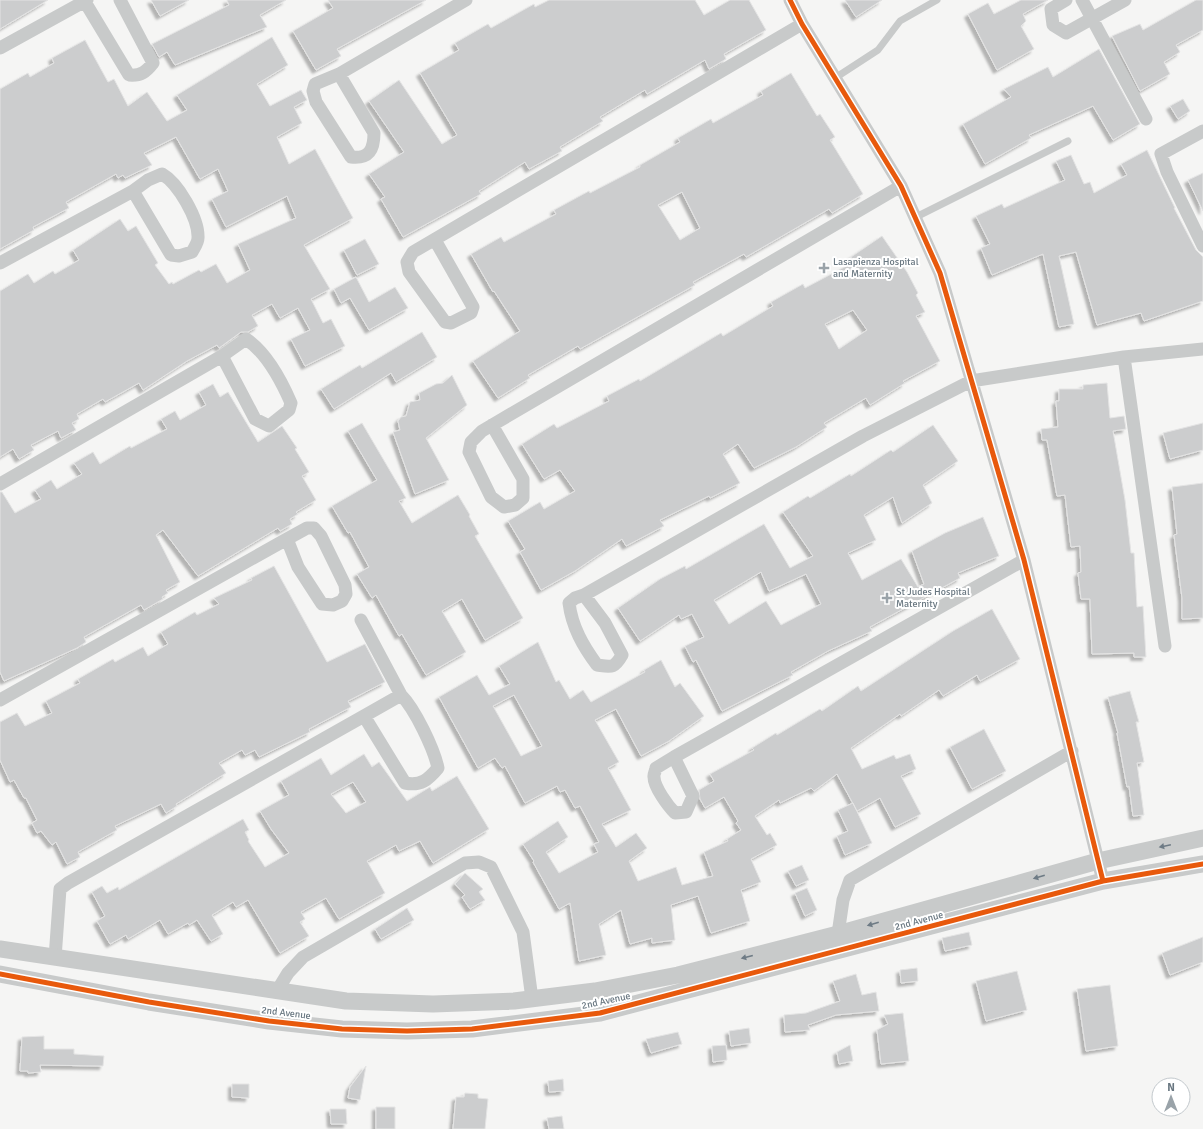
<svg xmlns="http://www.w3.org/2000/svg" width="1203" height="1129" font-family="Signika,sans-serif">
	<defs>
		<filter id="shadow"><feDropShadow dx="-3.5" dy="3.5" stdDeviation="1" flood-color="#0004"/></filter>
	</defs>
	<rect width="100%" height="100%" fill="#f5f5f4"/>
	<!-- building -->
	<path fill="#cccdce" stroke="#e4e4e4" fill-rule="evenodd" filter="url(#shadow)" d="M0,0H48L0,29Z
		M151,0H189L160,16Z
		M227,0H286L260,15L267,27L175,65L167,52L159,57L152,44L229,5Z
		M328,0H426L337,49L341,56L316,70L293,31L333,8Z
		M549,0H695L704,15L730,0H749L766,30L724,54L726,59L709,69L705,60L647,94L645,90L600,117L603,121L560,147L562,151L529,169L525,162L479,191L481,194L403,237L381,199L385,197L369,174L404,152L369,101L399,80L442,144L457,135L420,73L459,50L455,43L488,24L491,28L534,4L535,7Z
		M845,0H882L856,17Z
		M1021,0H1048L1023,14L1026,21L1021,26L1034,49L997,70L968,14L988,3L994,14Z
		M1196,0H1203V30L1176,45L1180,52L1164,62L1170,74L1140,91L1112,36L1140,24L1143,30Z
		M272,37L288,65L257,84L270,106L301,90L307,100L294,107L302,123L277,137L289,164L315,149L353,218L304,245L330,289L311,299L323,323L331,319L345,346L305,366L291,339L310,330L298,308L280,318L272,304L252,315L258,326L248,332H241L219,348L217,345L187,361L143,390L139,383L105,402L103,399L77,414L79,419L72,423L76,430L61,438L58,431L31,445L34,450L19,459L13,449L0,457V291L28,274L34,283L53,271L55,274L79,260L73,250L120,219L128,231L136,226L158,263L155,265L169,284L172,282L173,284L199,270L201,272L216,264L227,283L250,270L238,244L296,218L287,196L226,227L212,199L228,191L218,169L200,179L176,137L144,153L152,165L125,178L123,175L118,178L116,174L66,202L69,208L33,227L34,230L0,249V89L28,73L30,77L54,63L52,58L85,40L108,82L114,79L128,106L147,92L167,121L187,110L177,95Z
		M1099,49L1140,124L1113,140L1093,106L1029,135L1031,138L985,164L963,124L1011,97L1004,89L1048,67L1053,77Z
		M791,73L817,116L820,114L835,137L830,140L863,194L832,213L829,209L746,257L744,254L693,282L695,285L580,349L578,346L528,375L530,378L498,398L473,361L520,331L494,291L493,292L471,254L501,237L504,242L556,214L554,210L589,191L590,193L640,167V165L680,142L678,138L711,119L713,123L763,95L761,91ZM682,192L700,228L680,240L658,205Z
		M1183,99L1190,111L1178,119L1170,106Z
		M1147,150L1175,208H1174L1196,250L1203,257V301L1144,321L1141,313L1097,325L1076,252L1059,256L1074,324L1059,327L1043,254L992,275L981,248L990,244L976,216L1002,204L1004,208L1065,180L1056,161L1071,155L1084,184L1090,182L1094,193L1127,175L1121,164Z
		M1203,173V211L1188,180Z
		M882,236L907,272L918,293L916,295L925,312L916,316L940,361L903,381L905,383L870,405L866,398L824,423L827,427L796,447L754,468L738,444L723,454L740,483L710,498L709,496L660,520L664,526L626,546L622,539L575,571L541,590L520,552L525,549L508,521L540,502L544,509L575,491L560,470L544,479L522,444L554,424L557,428L609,401L607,396L639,379L640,381L721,333L723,336L773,306L771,302L803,284L805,288L854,262L851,257ZM853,310L867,330L839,349L825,324Z
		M365,239L379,264L357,275L344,250Z
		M356,277L369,302L395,287L408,308L369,330L350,298L341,303L334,289Z
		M422,332L437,357L396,382L391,373L334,409L321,389L360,365L362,368Z
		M452,375L467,405L426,438L449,480L415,494L393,432L400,430L398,421L401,417L406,416L410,402L420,400L419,393L436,384L443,383Z
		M1107,383L1110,418L1124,416L1126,429L1113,431L1125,500L1131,553H1134L1137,607L1143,606L1146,657H1134V653L1092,654L1090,599H1081L1078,573L1081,572L1080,546L1071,547L1065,495L1057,496L1047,440H1042L1041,429L1058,427L1056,401H1059V389H1083V385Z
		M213,384L220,397L228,392L258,442L282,426L297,448L295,449L309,472L302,476L316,500L296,512L298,514L290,519L292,524L280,531L278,528L198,576L163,530L156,535L180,582L166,590L168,593L162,597L163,599L144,610L141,605L84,637L86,642L77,648L4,681L0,672V492H2L15,513L41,499L35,490L51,480L57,489L82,474L74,463L93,452L100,464L130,446L131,448L167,429L161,419L175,411L180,420L206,405L199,392Z
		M362,423L406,498L399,501L412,523L458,495L470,515L469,516L479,534L475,536L523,618L485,640L462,599L442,611L466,652L426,675L402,634L399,636L376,595L372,598L357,574L369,567L350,532L348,533L332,506L377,480L348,431Z
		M1203,423V450L1170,459L1163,433Z
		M933,425L958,461L923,485L932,503L902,523L893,497L864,515L876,540L848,553L862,580L901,559L918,587L924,584L912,551L945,533L983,517L999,556L958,573L960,578L870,627L872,631L828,651L791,672L793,675L722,711L696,660L693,662L685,646L704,637L692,614L681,619L679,615L640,641L618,608L660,579L685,566L686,569L764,524L790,568L813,556L783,512L808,496L810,498L850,474L851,476L891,450L893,452ZM761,572L769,591L806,574L821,604L781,625L766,601L729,624L714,600Z
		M1203,483V618L1182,619V598L1174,535L1177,534L1172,487Z
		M274,566L327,662L365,644L385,682L348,701L351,707L309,729L310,732L259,757L255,750L245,755L242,750L219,763L226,773L176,804L177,806L166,813L161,804L115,826L117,830L78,852L80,857L67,864L56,842L52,845L41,831L37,833L32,823L37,820L26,798H24L14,780L10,782L0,760V722L17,713L25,726L52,713L46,701L80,683L78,679L113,659L115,662L143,647L148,656L168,644L161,632L195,612L197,615L219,604L214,598L252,580L251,578Z
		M992,609L1020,659L980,681L977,675L943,696L939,690L901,716L900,714L851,748L862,769L894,755L896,759L910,754L916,769L901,776L921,814L895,827L880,798L857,811L837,774L814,791L811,788L780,803L779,800L755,816L767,835L770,833L777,845L751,859L761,882L741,890L750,921L711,933L698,896L671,905L675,940L652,943V938L630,944L621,910L599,924L606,955L579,961L570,903L559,909L533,862L534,861L523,844L558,821L568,837L546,852L559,873L598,852L594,844L599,842L580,806L575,808L565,790L560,792L557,786L525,803L505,766L502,768L495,758L478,768L439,697L477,675L489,695L510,684L499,666L538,642L556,682L559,680L570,699L583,690L591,702L645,672L644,670L661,660L675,687L680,683L704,716L669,741L641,756L616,709L595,720L619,762L608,768L631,810L602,824L616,847L636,833L647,848L629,861L638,881L676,867L682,885L713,876L704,852L728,841L727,839L741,830L736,823L738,821L724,797L705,808L700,799L699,790L714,781L710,774L754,750L752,748L776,733L777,735L820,709L822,711L858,686L861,691L953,631ZM514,695L542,746L521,756L493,706Z
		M1130,691L1139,722H1136L1144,762L1137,763L1144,815L1133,816L1129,786L1127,787L1117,733H1118L1108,697Z
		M984,729L1006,771L972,789L950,747Z
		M364,754L372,767L379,762L407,801L430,787L432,791L457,776L489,829L433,863L420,841L399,851L396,845L367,861L385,893L339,919L326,898L301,912L305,919L300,922L309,936L280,953L248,900L236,907L233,902L212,915L223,934L211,941L197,920L189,925L188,923L168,934L160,920L128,939L126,935L110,944L97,921L105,916L92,892L102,886L107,893L118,887L119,890L243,819L249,830L245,832L249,840L248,841L265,867L289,853L271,829L260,811L289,795L281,781L321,758L331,775ZM353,782L366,802L346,813L331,794Z
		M853,803L872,843L845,855L837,836L848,831L838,810Z
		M802,865L809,880L796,886L788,871Z
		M465,873L483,889L479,892L485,900L470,909L462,897L465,895L455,884Z
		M807,888L817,910L805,916L795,893Z
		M407,908L414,920L381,939L375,929Z
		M969,932L972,945L945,951L942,938Z
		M1203,937V962L1170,975L1162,953Z
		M917,968L918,981L901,983L900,970Z
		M1017,971L1027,1010L986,1021L976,981Z
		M856,974L862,995L876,992L879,1011L836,1015L808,1025L810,1030L785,1032L784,1015L806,1013L840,1001L833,981Z
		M1110,985L1118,1046L1086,1051L1077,989Z
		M903,1013L909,1061L881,1064L877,1030L888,1024L884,1015Z
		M749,1028L751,1043L731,1046L729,1031Z
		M678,1032L682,1044L651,1053L646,1039Z
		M44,1036V1049H74V1054L104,1056L103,1066L40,1065L41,1072L28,1073V1071H20L22,1037Z
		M726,1045L727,1060L713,1062L712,1046Z
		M850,1045L853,1061L839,1064L837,1052Z
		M366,1066L360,1100L348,1098L350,1087Z
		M563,1079L564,1091L549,1092L548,1081Z
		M232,1084H249V1098L232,1097Z
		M465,1093L478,1094V1098L488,1099L485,1129H453L456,1097H464Z
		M376,1107H395V1129H376Z
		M330,1109H346L347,1124H331Z
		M562,1116L564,1129H549L547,1118Z"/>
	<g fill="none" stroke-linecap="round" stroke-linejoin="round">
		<!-- service -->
		<path stroke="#c8caca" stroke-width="7" d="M835,78L878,50L900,21L937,0
			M916,217L1068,141"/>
		<!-- minor -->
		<path stroke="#c8caca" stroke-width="13" d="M790,0L802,24L901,186L940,273L1024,560L1103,881
			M1066,0L1051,9L1053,25L1066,33L1125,0
			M1082,0L1146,119
			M85,2L129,75C141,76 146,72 153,63L120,0
			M0,48L87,0
			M339,74L374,133C374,150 369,159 351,157L316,102L313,91L315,84L339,74L466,0
			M1203,131L1161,154L1167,172L1203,246
			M435,240L473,307L471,313L451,323L445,322L409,272L407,262L413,252L802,24
			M0,263L133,191L148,180L162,174C178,183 199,219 198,238C198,243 194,248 192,252L179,256L171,255L133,191
			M1124,357L1165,646
			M492,425L523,479V498L515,505L504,507L491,497L469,452L471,442L482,431L901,186
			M0,484L222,356L246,339C267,353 281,380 291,403L289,410L269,426L255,419L222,356
			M584,595L605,623L622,655C614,669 611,667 597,665C583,646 572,627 569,603L575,598L584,595L863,436L971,381L1124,357L1203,349
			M361,620L401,695
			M0,700L287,539L307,528H314L321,536L345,585L346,594L342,601L333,605L322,604L298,567L287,539
			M674,757L693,796L686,812L675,813C668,806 654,787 654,777C653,775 656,770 656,768L674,757L1024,560
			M838,934L843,900L850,880L1072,751
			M55,958L60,889L68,883L364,716L401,695C415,709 434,749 438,768C428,780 421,786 405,783L364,716
			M277,991L288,973L303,957L465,863L479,862L491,867L523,932L532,999"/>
		<!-- tertiary -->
		<path stroke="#c8caca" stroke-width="17" d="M0,949L346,1001L433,1004L514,1001L595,991L678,975L838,934L1098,861L1203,838
			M0,974L149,1002L269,1021L342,1029L407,1031L472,1029L600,1013L1103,881L1203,864"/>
		<defs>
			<path id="cycleway" d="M790,0L802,24L901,186L940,273L1024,560L1103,881
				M0,974L149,1002L269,1021L342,1029L407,1031L472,1029L600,1013L1103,881L1203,864"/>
		</defs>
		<!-- cycleway casing -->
		<use href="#cycleway" stroke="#fff" stroke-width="8"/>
		<!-- cycleway -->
		<use href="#cycleway" stroke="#e8590c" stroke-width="5"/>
	</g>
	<!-- one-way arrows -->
	<defs><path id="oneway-solid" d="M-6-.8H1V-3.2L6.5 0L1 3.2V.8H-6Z"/></defs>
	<g fill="#6e7b85">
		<use href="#oneway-solid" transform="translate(1165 846) rotate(168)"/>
		<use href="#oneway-solid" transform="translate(1039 877) rotate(164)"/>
		<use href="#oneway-solid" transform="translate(873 924) rotate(164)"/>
		<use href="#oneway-solid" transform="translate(747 957) rotate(166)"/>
	</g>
	<!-- markers -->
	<g fill="#9aa3a9" stroke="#fff" stroke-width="1.5">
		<path d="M822 262h4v4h4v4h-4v4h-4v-4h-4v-4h4z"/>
		<path d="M885 592h4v4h4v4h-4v4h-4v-4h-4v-4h4z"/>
	</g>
	<g text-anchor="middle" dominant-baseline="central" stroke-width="4" stroke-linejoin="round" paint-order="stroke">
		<!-- poi labels -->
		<g font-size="10" fill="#697781" stroke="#fff" text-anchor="start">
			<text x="833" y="262">Lasapienza Hospital<tspan x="833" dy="12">and Maternity</tspan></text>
			<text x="896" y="592">St Judes Hospital<tspan x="896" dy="12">Maternity</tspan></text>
		</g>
		<!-- street labels -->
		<g font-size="10" fill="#697781" stroke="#fff">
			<text transform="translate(919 921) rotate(-15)">2nd Avenue</text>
			<text transform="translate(606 1001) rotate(-12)">2nd Avenue</text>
			<text transform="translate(286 1013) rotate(7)">2nd Avenue</text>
		</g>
	</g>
	<!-- north arrow -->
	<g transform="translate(1171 1097)"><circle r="19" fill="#ffffff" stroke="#c3c9cd"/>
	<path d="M0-3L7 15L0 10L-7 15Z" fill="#9aa3a9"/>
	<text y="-6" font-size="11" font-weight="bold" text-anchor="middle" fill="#697781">N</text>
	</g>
</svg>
